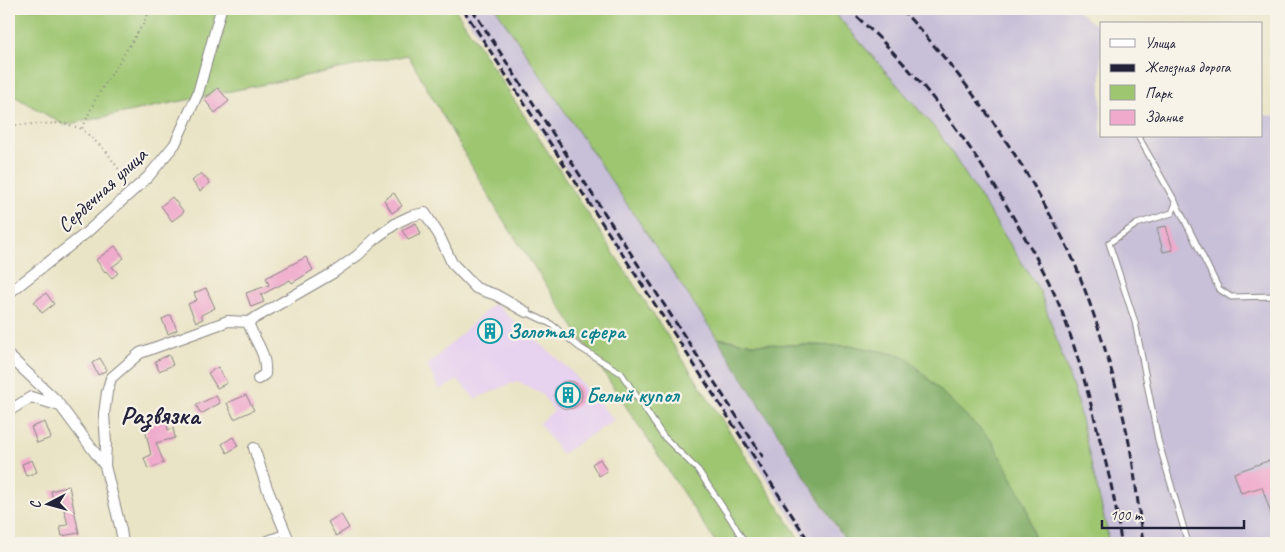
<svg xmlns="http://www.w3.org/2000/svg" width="1285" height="552" font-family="Caveat,sans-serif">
	<rect width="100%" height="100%" fill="#f7f3e8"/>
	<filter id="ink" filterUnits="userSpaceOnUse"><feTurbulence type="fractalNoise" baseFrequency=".02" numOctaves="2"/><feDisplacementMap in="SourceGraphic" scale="10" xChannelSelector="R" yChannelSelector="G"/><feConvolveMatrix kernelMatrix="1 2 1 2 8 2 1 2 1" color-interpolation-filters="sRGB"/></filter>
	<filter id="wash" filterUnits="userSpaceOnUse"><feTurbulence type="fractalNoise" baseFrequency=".0096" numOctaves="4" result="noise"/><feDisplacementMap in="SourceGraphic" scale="20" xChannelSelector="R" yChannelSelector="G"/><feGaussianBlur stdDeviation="1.12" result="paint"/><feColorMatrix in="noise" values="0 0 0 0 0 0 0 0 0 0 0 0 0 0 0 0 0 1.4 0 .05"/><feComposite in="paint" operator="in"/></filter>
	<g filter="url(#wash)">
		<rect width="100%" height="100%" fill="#eae4c6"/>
		<!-- built -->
		<path fill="#e7d2ef" d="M494,303L569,369L614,420L562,454L539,423L554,411L541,393L517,381L475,399L458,380L440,390L427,366Z"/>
		<!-- industrial -->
		<path fill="#c8bfd8" d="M461,9H496L716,337L846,543H807L691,359Z
			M829,9H1076L1101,30V136H1261V115L1276,116V543H1108L1107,530L1075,394L834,12Z"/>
		<!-- green -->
		<path fill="#9ec671" stroke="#607456" d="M9,9H455L802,543H716L498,212L408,55L64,125L9,93Z
			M496,9H829L834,12L939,133L1040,291L1075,394L1107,530L1108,543H1035L1026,504L854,346L753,344L717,338Z"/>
		<!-- forest -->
		<path fill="#7eab63" stroke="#50664f" d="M717,338L753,344L854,346L905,356L992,441L1026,504L1035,543H847Z"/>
		<g id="blocks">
			<!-- building -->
			<path fill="#efaacc" d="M218,88L229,101L215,113L204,99Z
				M201,173L210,183L200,191L192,181Z
				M394,193L402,206L392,213L384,200Z
				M172,197L184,212L172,221L161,206Z
				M416,223L421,234L408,240L402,230Z
				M1166,226L1173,250L1163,252L1157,228Z
				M115,246L124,258L112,267L118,273L112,278L106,271L105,272L96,260Z
				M306,257L313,270L292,283L290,280L261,295L264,302L251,307L246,293L269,285L266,278Z
				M206,288L215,308L201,315L203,319L196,322L188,304L197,300L194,293Z
				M46,293L54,304L42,313L34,302Z
				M171,315L177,330L168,334L162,319Z
				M481 330a9 9 0 1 1 18 0a9 9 0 1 1-18 0Z
				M169,355L173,365L159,371L155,361Z
				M100,358L107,370L98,375L92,363Z
				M218,367L227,383L217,388L208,373Z
				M554 395a14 14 0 1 1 28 0a14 14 0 1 1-28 0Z
				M246,395L254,410L234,419L227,403Z
				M216,396L220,403L201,414L196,405Z
				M167,419L168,430L173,428L175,438L156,443L164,463L148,469L144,458L151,455L144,424Z
				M45,422L51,438L37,443L31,427Z
				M233,437L238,446L227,453L222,444Z
				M1276,458V526H1275L1262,487L1241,493L1234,473Z
				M600,459L607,471L599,476L592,464Z
				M32,460L37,472L26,476L22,464Z
				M69,486L79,533L62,536L60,526L68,525L61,498L53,500L51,491Z
				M341,514L349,528L336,536L328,522Z"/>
		</g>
	</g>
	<g filter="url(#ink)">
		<use href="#blocks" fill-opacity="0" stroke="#868380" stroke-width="1"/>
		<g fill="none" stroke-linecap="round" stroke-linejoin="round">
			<defs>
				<path id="lane" d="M1138,136L1176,203L1172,213L1137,224L1109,243L1135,322L1158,440L1188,543
					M1176,203L1219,289L1231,297L1276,296
					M526,312L551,324L579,347L621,373L663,436L698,470L730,518L745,543
					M255,543L285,532"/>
				<path id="street" d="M9,293L86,233L148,177L175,144L198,93L221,9
					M248,322C254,342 267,351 265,374L258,379
					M9,356L56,400L105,466
					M9,410L12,409L31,397L60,406
					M254,448L267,488L290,543
					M123,543L121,530L105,466L106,443L104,414L107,392L111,378L140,353L228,321L248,322L333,273L358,255L377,237L398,222L411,216L425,213L439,235L452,263L476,288L496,295L526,312"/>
			</defs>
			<!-- lane casing -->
			<use href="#lane" stroke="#868380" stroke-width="7"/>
			<!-- street casing -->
			<use href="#street" stroke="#868380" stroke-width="12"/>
			<!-- path -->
			<path stroke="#868380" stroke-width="2" stroke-dasharray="1 4" stroke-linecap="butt" d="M9,87L14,125L63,123L82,129
				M127,181L106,151L82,129L95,100L143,24L151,9"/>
			<!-- lane -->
			<use href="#lane" stroke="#fff" stroke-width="5"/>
			<!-- street -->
			<use href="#street" stroke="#fff" stroke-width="10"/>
			<!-- rail -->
			<path stroke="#22223b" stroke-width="3" stroke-dasharray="8 4" stroke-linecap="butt" d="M463,9L810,543
				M472,9L763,457
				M848,9C917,69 971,143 1016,222C1034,253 1053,286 1065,320C1079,359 1090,399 1100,440C1109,474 1117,508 1121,543
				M901,9C956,67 1003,131 1042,200C1053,221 1066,242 1075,264C1099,325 1119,389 1131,453C1136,483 1139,513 1143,543"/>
		</g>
	</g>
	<!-- icons -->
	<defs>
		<symbol id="building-ring" viewBox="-11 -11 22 22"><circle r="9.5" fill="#f7f3e8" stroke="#0f9aa8" stroke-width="1.5"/><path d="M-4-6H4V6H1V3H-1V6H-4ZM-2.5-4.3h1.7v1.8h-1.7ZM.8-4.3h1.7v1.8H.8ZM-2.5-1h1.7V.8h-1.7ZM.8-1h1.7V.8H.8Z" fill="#0f9aa8"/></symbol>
	</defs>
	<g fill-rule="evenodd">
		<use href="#building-ring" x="476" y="317" width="28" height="28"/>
		<use href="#building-ring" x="554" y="381" width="28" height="28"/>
	</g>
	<g text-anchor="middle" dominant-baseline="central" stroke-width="4.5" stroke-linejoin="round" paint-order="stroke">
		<!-- street labels -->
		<g font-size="21" fill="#22223b" stroke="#f7f3e8">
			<text transform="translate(102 190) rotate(-43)">Сердечная улица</text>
		</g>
		<!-- culture labels -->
		<g font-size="21" font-weight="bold" fill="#0d838f" stroke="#f7f3e8" text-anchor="start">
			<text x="508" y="331">Золотая сфера</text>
			<text x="586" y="395">Белый купол</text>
		</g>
		<!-- district labels -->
		<g font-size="26" font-weight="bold" fill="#22223b" stroke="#f7f3e8">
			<text x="160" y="415">Развязка</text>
		</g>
	</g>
	<!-- margin -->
	<rect width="1285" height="552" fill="none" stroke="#f7f3e8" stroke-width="30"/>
	<!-- legend -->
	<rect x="1100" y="22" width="162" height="115" fill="#f7f3e8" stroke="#a29fa3"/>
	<rect x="1110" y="39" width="25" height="8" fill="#ffffff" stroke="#a29fa3"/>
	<text x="1145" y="48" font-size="15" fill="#22223b">Улица</text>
	<rect x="1110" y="64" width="25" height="8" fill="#22223b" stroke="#a29fa3"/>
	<text x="1145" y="72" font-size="15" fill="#22223b">Железная дорога</text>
	<rect x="1110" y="85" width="25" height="15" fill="#9ec671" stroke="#a29fa3"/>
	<text x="1145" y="98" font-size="15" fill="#22223b">Парк</text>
	<rect x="1110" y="110" width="25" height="15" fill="#efaacc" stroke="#a29fa3"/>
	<text x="1145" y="122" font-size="15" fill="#22223b">Здание</text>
	<!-- north arrow -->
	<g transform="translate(48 504) rotate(264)" stroke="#f7f3e8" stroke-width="4" paint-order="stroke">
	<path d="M0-4L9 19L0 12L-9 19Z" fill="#22223b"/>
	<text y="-8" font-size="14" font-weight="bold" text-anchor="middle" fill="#22223b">С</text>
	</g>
	<!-- scale -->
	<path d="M1102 520v8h142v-8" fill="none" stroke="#22223b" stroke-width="2.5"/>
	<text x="1110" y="520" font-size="15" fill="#22223b" stroke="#f7f3e8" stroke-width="4" paint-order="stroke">100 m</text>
</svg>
